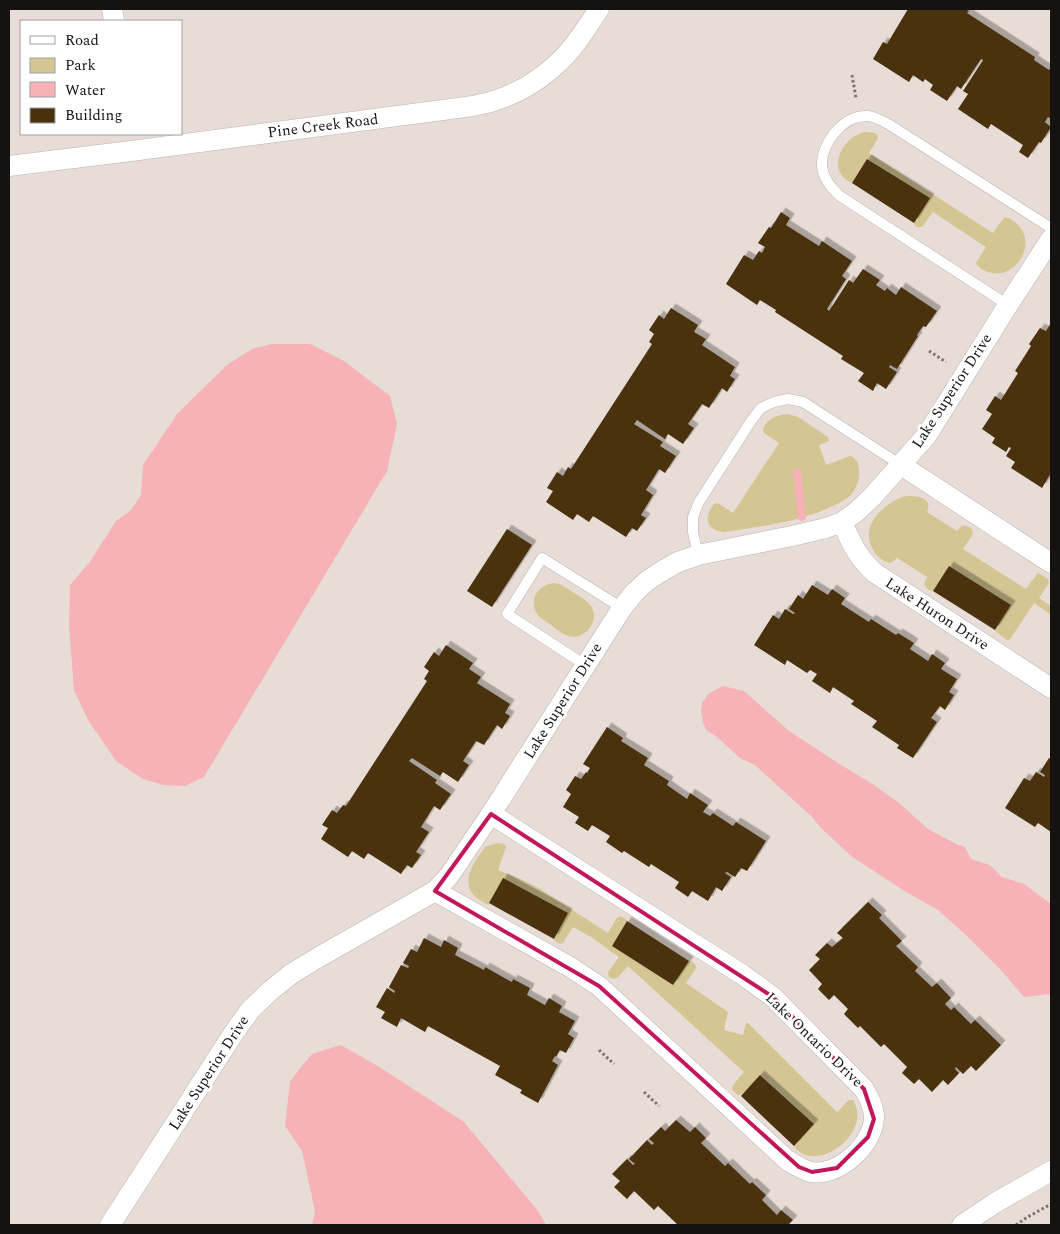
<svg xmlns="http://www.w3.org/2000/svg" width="1060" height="1234" font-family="Spectral,serif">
	<defs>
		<filter id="shadow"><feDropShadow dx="4.5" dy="-4.5" stdDeviation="0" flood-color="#0004"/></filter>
	</defs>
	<rect width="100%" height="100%" fill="#e8ddd6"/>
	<!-- green -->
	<path fill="#d4c593" d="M865,132L875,133L878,136L877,140L869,153L993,233L1002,220L1005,217C1010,218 1014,221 1018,225C1038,245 1014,281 988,272C983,270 979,268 976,263L986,247L933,212L922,227H918L915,226L914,223L929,198L868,159L852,183C825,172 842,136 865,132Z
		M788,414L798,417L828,437L829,441L819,445L826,465L850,456C857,458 859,465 859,471C860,480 856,489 850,496C845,500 839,503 833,506C800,522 762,526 725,532C706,531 703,518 714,504L718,503L733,513L779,443L764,433L763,428C769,418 776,415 788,414Z
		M908,496C919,496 933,498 927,512L957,531C963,524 964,524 972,529L973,534L963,549L1026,589L1038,573L1048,579L1049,583L1039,598L1051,606V615L1034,603L1011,638L1009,640H1007L995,631L1010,605L949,566L933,591C929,591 926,588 924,584L927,577L897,558L891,563C884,562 879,558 875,553C863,536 870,520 884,508C892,502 898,497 908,496Z
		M554,583C562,584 568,589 574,593C581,597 588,601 592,608C600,622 583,641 568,636C562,634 556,629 551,625C544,620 535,616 534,606C532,593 542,584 554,583Z
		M497,843L504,844L506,847L498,870L518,878L537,887L608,933L616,919L620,916L626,919L627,921L612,946L673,985L688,962L691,961L696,965V968L686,983L728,1012L724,1030L743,1035L746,1023H748L837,1112L849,1100H853C874,1134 814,1176 794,1146L814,1124L761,1075C757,1079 744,1095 738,1095C736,1094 734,1091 732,1089L733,1085L744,1072L628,966L617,978L613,979L609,977L608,972L619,957L591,937L573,927L563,943C560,945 555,942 554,939L567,914L503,878L488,905C485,903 481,901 478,899C459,885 472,864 483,850L485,847Z"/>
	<!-- water -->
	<path fill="#f6b2b6" d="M271,344H310L344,361L390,396L397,424L387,471L204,777L185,786L163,785L143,779L116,761L88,720L74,690L69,626L70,585L89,563L116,521L131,510L141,495L143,465L177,414L227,365L252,349Z
		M723,686L744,691L789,731L841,765L868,781L898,802L928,829L956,844L965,847L971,859L990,865L1002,877L1024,884L1051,904V994L1024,997L1000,969L966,935L938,910L906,892L851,856L821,828L811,816L755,765L740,758L717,737L706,730L703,722L701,712L702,703L708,694Z
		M341,1045L381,1068L464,1122L539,1212L546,1225H312L315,1211L302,1151L285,1126L290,1081L312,1054Z"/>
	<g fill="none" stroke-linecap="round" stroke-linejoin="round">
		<!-- stream -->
		<path stroke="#f6b2b6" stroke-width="8" d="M797,473L802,517"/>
	</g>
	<!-- building -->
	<path fill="#49310e" filter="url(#shadow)" d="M908,9H965L969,11L967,13L1035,57L1034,60L1049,70L1051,67V119L1048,117L1045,122L1051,127L1041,143L1039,142L1028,158L1019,152L1023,145L991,124L988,129L958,109L968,94L963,91L983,60L981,59L961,89L957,86L947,101L930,90L933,85L925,79L923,82L913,75L909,82L873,59L883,42L887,44Z
		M867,159L930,198L914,223L852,183Z
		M781,212L790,218L786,225L819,246L822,241L852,261L842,276L846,279L827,309L829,311L849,280L853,283L863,269L880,280L876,285L885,291L887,288L896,295L901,287L937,311L926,327L923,326L917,335L918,336L897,369L890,365L889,367L897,372L886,389L877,383L873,391L858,381L864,373L841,359L843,356L775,312L776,310L760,300L757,305L726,284L744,255L753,260L759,251L762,253L765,247L758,243L769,227L771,228Z
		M671,308L698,325L694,332L706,339L702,345L735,367L730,376L735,379L727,392L722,388L709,408L702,404L688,424L694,428L683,444L668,434L665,439L637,420L634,424L663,442L660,446L676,456L665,473L659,469L646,490L653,495L641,515L646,518L637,531L632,528L626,537L593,516L589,522L577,514L573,520L546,502L553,491L547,488L557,472L563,476L568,467L571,469L652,344L649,342L654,334L649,330L659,315L664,319Z
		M1051,323V473L1042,488L1011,468L1015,462L1006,456L1011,448L1009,447L1006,452L992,443L995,438L982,429L992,414L986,410L995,396L1001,400L1018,373L1015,371L1031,346L1029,344L1040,328L1046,331Z
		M507,529L532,545L492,607L467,591Z
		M949,566L1011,605L995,630L933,591Z
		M812,585L828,595L832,589L845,598L841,604L869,622L871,619L896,635L898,633L914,643L910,649L928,661L932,654L945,663L941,669L957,679L949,692L954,695L945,710L940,706L931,718L937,722L913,758L897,748L899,745L872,727L877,721L851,704L854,701L833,687L830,693L812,681L817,674L810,670L807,673L787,660L785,665L754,645L773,615L779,619L785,609L793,614L795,613L789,609L798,595L803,599Z
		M446,645L473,663L469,669L481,677L477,683L510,704L505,713L510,716L502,729L497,725L484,745L476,741L463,761L469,765L458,782L443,772L440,776L412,758L409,761L437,780L435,783L451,794L440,810L434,806L421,827L429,832L416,852L421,855L412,868L407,865L401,874L368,853L364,859L352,851L348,857L321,839L328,828L322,825L332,810L337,813L343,805L346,806L427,681L424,679L429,671L424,667L434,652L439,656Z
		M607,727L623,738L621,741L648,758L644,765L669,781L667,785L687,799L690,793L708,805L703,812L710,816L713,813L733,826L736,822L766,841L747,871L741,868L735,877L727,872L725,873L731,877L722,891L716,887L708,901L692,891L688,897L675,888L679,882L651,864L649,867L624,851L622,853L606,842L610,836L592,825L588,831L575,823L579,817L563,807L571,794L566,790L575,776L581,779L586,772L587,773L590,768L583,764Z
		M1049,758L1051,759V832L1038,823L1035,827L1005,808L1024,778L1030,781L1036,772L1044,777L1045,775L1040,772Z
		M503,878L568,913L554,939L489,903Z
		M868,902L882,915L879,918L902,941L896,946L918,967L915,971L932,987L937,983L951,998L945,1004L951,1010L954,1007L971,1024L975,1020L1001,1045L976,1071L971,1066L963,1074L956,1067L955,1069L959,1073L948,1085L943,1080L932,1092L919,1079L914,1084L902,1073L907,1067L884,1044L881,1047L860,1026L858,1028L844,1014L848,1009L834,995L829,1000L818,989L822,984L809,970L820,959L815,955L827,943L832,947L843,938L837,933Z
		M627,921L689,961L673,985L612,946Z
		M424,938L441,947L444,940L458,948L455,955L484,970L485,967L512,982L513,979L530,988L527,995L545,1005L549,998L562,1006L559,1012L575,1021L568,1034L574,1038L566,1053L560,1050L556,1057L555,1056L552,1061L558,1065L538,1103L520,1093L522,1090L495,1075L500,1066L428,1026L425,1032L401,1018L397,1027L381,1018L385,1012L376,1007L387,988L394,993L395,991L389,987L401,965L408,968L409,966L403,963L411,949L417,952Z
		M760,1075L814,1124L794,1146L741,1096Z
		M676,1120L690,1132L695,1127L706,1138L701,1143L725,1166L728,1163L750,1184L752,1182L766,1195L762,1200L777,1215L781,1210L793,1220L788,1225H678L658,1206L654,1210L634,1191L627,1199L614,1187L620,1181L612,1174L627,1159L633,1165L635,1164L629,1159L647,1140L652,1145L654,1143L649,1139L661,1127L665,1131Z"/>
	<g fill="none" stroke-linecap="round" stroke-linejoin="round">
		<defs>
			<path id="service" d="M1008,305L840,196C831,188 823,179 822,166C821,143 844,114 868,116C876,117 883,121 890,125L1051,228
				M698,555L693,532V517L699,502L751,421L761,408L774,402L788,399L803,402L901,465
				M585,665L507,614L542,558L622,608"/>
			<path id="minor" d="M112,9L114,21
				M9,166L131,151L473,106C481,104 489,103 496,100C519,93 542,78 559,62C575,47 587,27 599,9
				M901,465L1051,563
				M842,522C852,544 857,557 875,573L1051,688
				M435,891L570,967L599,986L787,1160C794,1164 802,1170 811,1172C838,1177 873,1145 874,1118C874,1107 869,1098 864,1089L773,997L743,975L491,814
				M110,1225L235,1031L251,1009L270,991L291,974L319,957L435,891L449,876L491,814L622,608L634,593L647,581L662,571L678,562L698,555L792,536L826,528L842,522L855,513L872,497L927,435L1008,305L1051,239
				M962,1225L995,1203L1051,1171"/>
		</defs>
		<!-- service casing -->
		<use href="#service" stroke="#bcb2ab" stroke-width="11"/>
		<!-- minor casing -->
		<use href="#minor" stroke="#bcb2ab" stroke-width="21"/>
		<!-- path -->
		<path stroke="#7a736f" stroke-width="3" stroke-dasharray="2.5 2.5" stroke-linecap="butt" d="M852,75L856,98
			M929,351L946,362
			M599,1050L614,1064
			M644,1092L659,1106
			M1016,1225L1026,1218L1051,1204"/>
		<!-- service -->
		<use href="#service" stroke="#fff" stroke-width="10"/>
		<!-- minor -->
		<use href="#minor" stroke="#fff" stroke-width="20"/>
	</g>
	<!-- marked area -->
	<path fill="none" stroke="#c2185b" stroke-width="4" stroke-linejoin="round" d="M491,814L773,997L864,1089L874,1119L868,1137L837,1168L812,1172L799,1167L599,986L435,891Z"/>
	<g text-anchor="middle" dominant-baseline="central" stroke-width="5" stroke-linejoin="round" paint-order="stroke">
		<!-- street labels -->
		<g font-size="15" fill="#151210" stroke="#fff">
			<text transform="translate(323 126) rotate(-7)">Pine Creek Road</text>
			<text transform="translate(952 391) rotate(-57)">Lake Superior Drive</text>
			<text transform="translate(937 614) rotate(33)">Lake Huron Drive</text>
			<text transform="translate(563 701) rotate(-58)">Lake Superior Drive</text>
			<text transform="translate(814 1040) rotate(44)">Lake Ontario Drive</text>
			<text transform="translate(209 1073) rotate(-57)">Lake Superior Drive</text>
		</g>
	</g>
	<!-- border -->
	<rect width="1060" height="1234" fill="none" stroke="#151210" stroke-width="20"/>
	<!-- legend -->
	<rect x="20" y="20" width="162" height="115" fill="#ffffff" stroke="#a1a09f"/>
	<rect x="30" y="36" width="25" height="8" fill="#ffffff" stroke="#a1a09f"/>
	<text x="65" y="45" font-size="15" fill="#151210">Road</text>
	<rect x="30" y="58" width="25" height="15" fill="#d4c593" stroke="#a1a09f"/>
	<text x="65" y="70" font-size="15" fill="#151210">Park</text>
	<rect x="30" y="82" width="25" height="15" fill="#f6b2b6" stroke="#a1a09f"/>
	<text x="65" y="95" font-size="15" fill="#151210">Water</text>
	<rect x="30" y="108" width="25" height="15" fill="#49310e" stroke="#a1a09f"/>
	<text x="65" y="120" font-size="15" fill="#151210">Building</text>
</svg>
